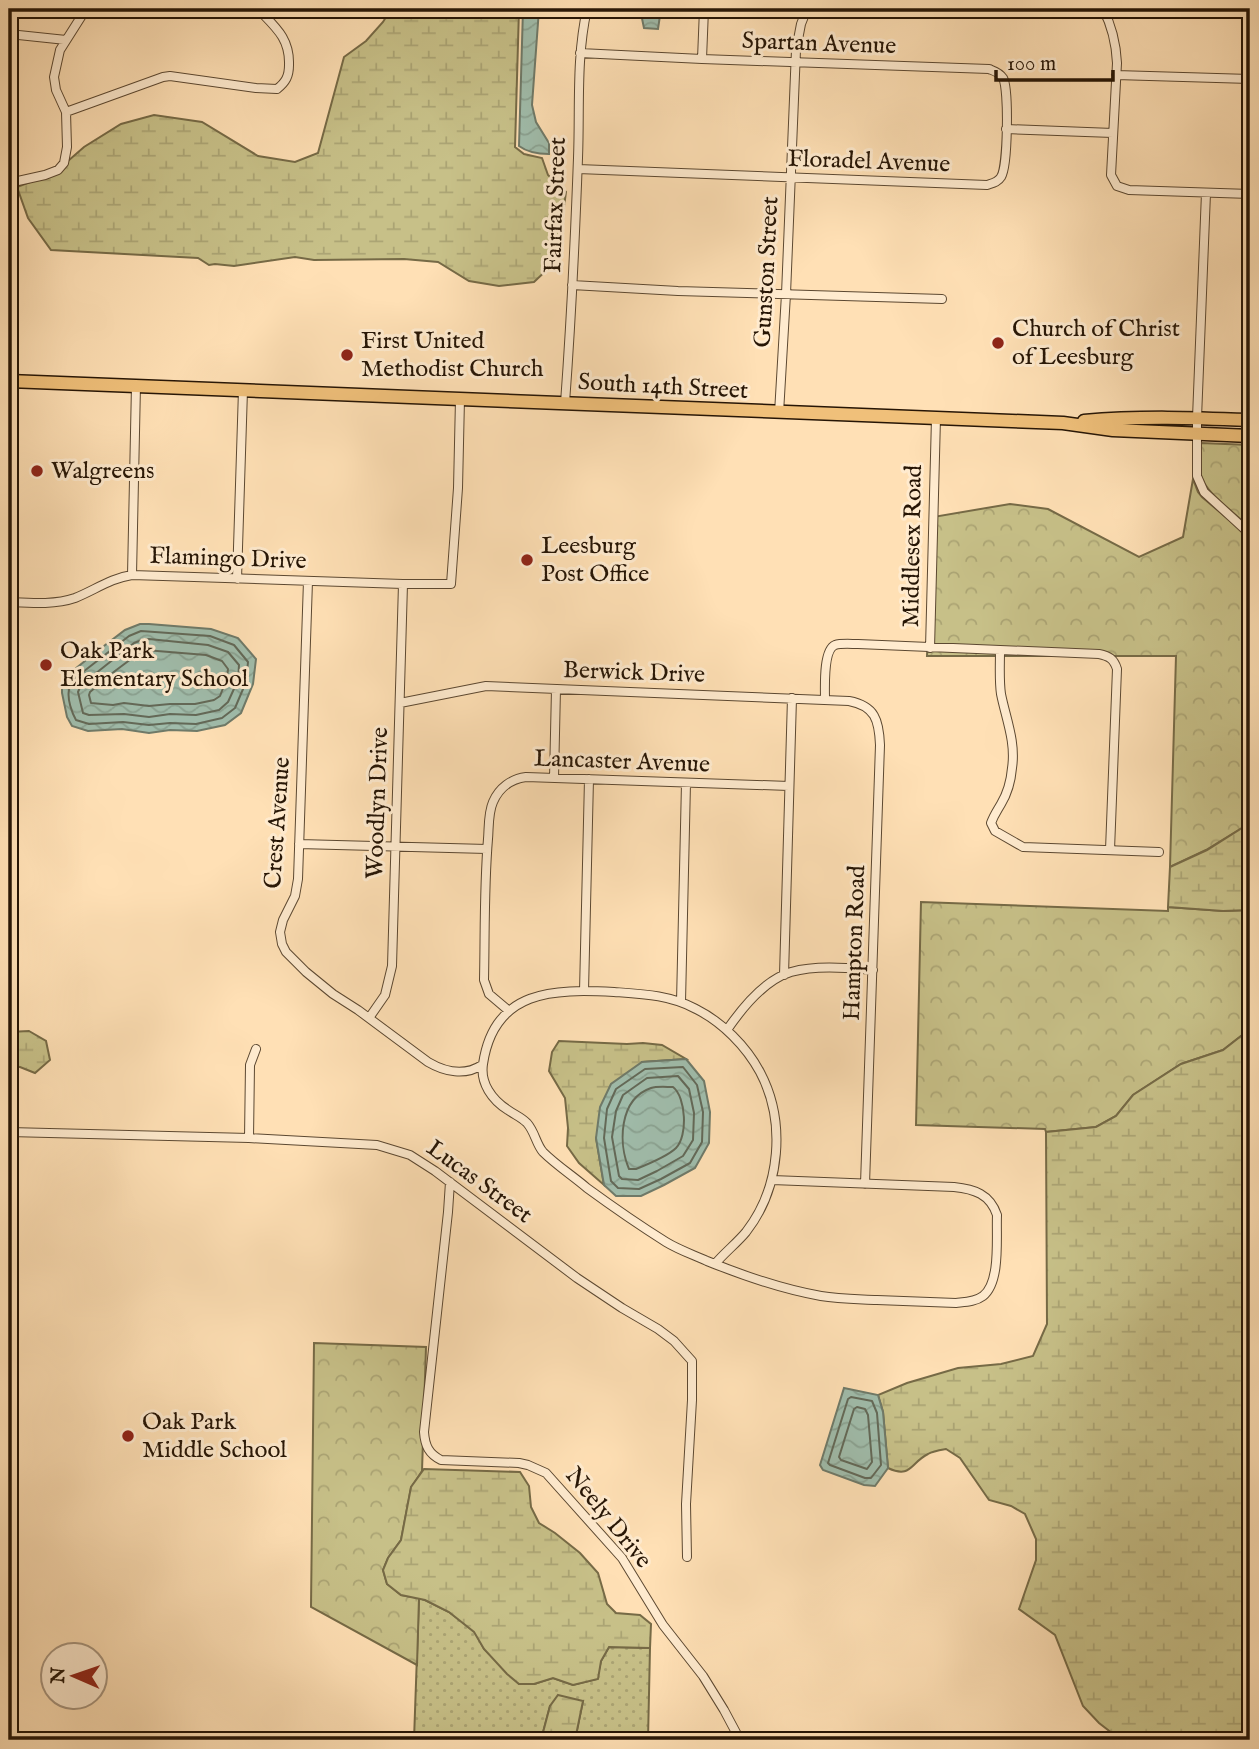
<svg xmlns="http://www.w3.org/2000/svg" width="1259" height="1749" font-family="'IM FELL English',serif">
	<defs>
		<pattern id="grass-dots" width="8" height="8" patternUnits="userSpaceOnUse" patternTransform="scale(1.75)"><rect width="8" height="8" fill="#c7c088"/><path d="M2 2h.1M6 6h.1" fill="none" stroke="#aba474" stroke-width="1.8" stroke-linecap="round"/></pattern>
		<pattern id="forest-crowns" width="20" height="18" patternUnits="userSpaceOnUse" patternTransform="scale(1.75)"><rect width="20" height="18" fill="#c7c088"/><path d="M2 6a3 3 0 1 1 6 0M12 15a3 3 0 1 1 6 0" fill="none" stroke="#aba474"/></pattern>
		<pattern id="wetland-marsh" width="20" height="14" patternUnits="userSpaceOnUse" patternTransform="scale(1.75)"><rect width="20" height="14" fill="#c7c088"/><path d="M1 5h8M5 5V1M11 12h8M15 12V8" fill="none" stroke="#aba474"/></pattern>
		<pattern id="water-waves" width="16" height="10" patternUnits="userSpaceOnUse" patternTransform="scale(1.75)"><rect width="16" height="10" fill="#a0bdac"/><path d="M0 5q4-4 8 0t8 0" fill="none" stroke="#8aa292"/></pattern>
	</defs>
	<rect width="100%" height="100%" fill="#ffe0b5"/>
	<filter id="stains"><feTurbulence type="fractalNoise" baseFrequency=".00286" numOctaves="4"/><feColorMatrix values="0 0 0 0 .2 0 0 0 0 .09 0 0 0 0 .02 0 0 0 .5 -.17"/></filter>
	<radialGradient id="worn" r=".72"><stop offset=".6" stop-color="#630" stop-opacity="0"/><stop offset="1" stop-color="#630" stop-opacity=".3"/></radialGradient>
	<!-- grass -->
	<path fill="url(#grass-dots)" stroke="#766a46" stroke-width="2" d="M419,1598L425,1600L449,1612L475,1632L484,1649L519,1684H534L553,1678L573,1685L597,1679L601,1661L609,1647L650,1648L648,1740H575L583,1701L550,1706L541,1740H414Z"/>
	<!-- forest -->
	<path fill="url(#forest-crowns)" stroke="#766a46" stroke-width="2" d="M1201,443L1250,445V528C1237,514 1206,494 1201,476C1199,466 1201,454 1201,443Z
		M1193,479L1198,492L1202,497L1234,524L1250,540V823L1206,850L1170,867L1176,656H927L933,517L1010,504L1048,509L1139,557L1183,537Z
		M921,902L1168,911V907L1223,911L1250,910V1029L1223,1050L1181,1064L1133,1095L1116,1116L1096,1127L1046,1132L1045,1129L916,1125Z
		M314,1343L426,1347L422,1471L411,1488L401,1540L388,1558L383,1570L387,1584L401,1595L419,1598L417,1665L311,1607Z"/>
	<!-- wetland -->
	<path fill="url(#wetland-marsh)" stroke="#766a46" stroke-width="2" d="M391,9H519L515,147L524,154L542,158L548,175L566,192L559,245L551,266L534,282L499,286L469,281L438,262L404,259L314,260L295,257L234,266L215,264L209,265L198,258L51,250L28,218L17,187L46,176L68,161L84,147L121,124L154,115L202,122L258,156L295,162L318,153L344,57L366,41L383,22Z
		M1250,823V910L1223,911L1168,907L1170,867L1207,850Z
		M1250,1029V1740H1121L1099,1723L1083,1706L1055,1635L1019,1609L1036,1560V1539L1025,1514L1011,1506L989,1500L960,1458L946,1449C940,1450 933,1451 928,1454C910,1463 911,1479 888,1468L883,1412L878,1395L907,1383L958,1368L1001,1364L1033,1356L1047,1324L1046,1132L1096,1127L1116,1116L1133,1095L1181,1064L1223,1050Z
		M29,1031L46,1041L50,1060L35,1073L20,1067L9,1066V1032Z
		M559,1041L627,1044L643,1043L662,1045L686,1059L642,1062L596,1138L604,1185L579,1163L567,1146L568,1128L565,1098L549,1071L552,1052Z
		M424,1469L520,1472L529,1486L531,1507L539,1523L555,1533L580,1553L598,1573L607,1604L616,1613L640,1615L651,1624L650,1648L609,1647L601,1661L598,1679L573,1685L553,1678L534,1684H519L507,1674L484,1649L474,1632L449,1612L425,1600L401,1595L387,1584L383,1570L388,1558L401,1540L411,1487Z
		M558,1695L583,1701L575,1740H541L550,1706Z"/>
	<!-- water -->
	<path fill="url(#water-waves)" stroke="#6f7a69" stroke-width="2" d="M523,9H539L532,105L536,122L549,143V154C538,154 527,152 519,146Z
		M640,9H661L658,29L644,28Z
		M140,624H149L211,629L238,638L256,659L253,684L241,713L225,725L197,731L170,730L149,733L122,729L88,731L72,726L67,717L62,693V685L70,673L100,649L125,630Z
		M686,1059L704,1081L710,1112L709,1143L695,1168L664,1185L641,1196H616L604,1185L596,1138L600,1107L611,1084L642,1062Z
		M844,1388L878,1395L883,1412L888,1468L875,1486L864,1485L823,1470L820,1465Z"/>
	<g fill="none" stroke-linecap="round" stroke-linejoin="round">
		<!-- shore -->
		<path stroke="#636958" stroke-width="2" d="M141,631L210,636L234,645L248,662L246,682L235,708L222,718L196,724L170,723L149,725L123,722L89,724L76,720C72,713 67,699 69,690C69,687 73,681 74,679L129,636Z
			M149,639L208,645L228,652L239,665L238,680L228,702L219,710L196,715L170,714L149,717L124,714L89,715L83,713L78,692L81,685L134,643L142,640Z
			M145,650L206,655L222,661L228,669L227,678L220,696L214,700L195,704H170L149,706L124,703L113,705L91,703L89,695L90,692L115,671L139,653Z
			M683,1067L697,1085L703,1112L702,1142L690,1163L661,1179L639,1189L618,1188L611,1181L604,1138L607,1109L616,1089L645,1069Z
			M678,1076L689,1089L694,1113L693,1140L683,1156L657,1171L638,1180L622,1179L619,1176L612,1137L616,1111L623,1095L647,1078Z
			M673,1087C686,1097 688,1136 676,1148C668,1156 646,1165 636,1169H629C618,1143 619,1099 651,1088C657,1086 666,1087 673,1087Z
			M851,1397L872,1401L877,1413L881,1465L871,1478H865L830,1465L828,1463L848,1399Z
			M857,1407L865,1409L868,1415L872,1462L867,1469L841,1460L839,1457L854,1409Z"/>
		<defs>
			<path id="minor" d="M1103,9C1112,26 1116,43 1117,63L1111,175L1117,186L1129,190L1250,194
				M9,34L66,40
				M702,59L704,9
				M1116,75L1250,79
				M66,112L163,77L170,76L256,88L277,89C286,82 289,76 289,65C290,38 275,27 258,9
				M1006,129L1113,133
				M578,169L987,185C993,183 998,182 1001,177C1008,166 1009,89 1003,78C999,72 994,71 989,69L702,59L580,53
				M9,183L45,175L58,170L64,163L67,147L66,112L56,90L54,77L60,50L86,9
				M1206,193L1197,418V476L1204,492L1250,534
				M572,285L678,291L942,299
				M565,403C571,322 575,240 578,158C580,108 576,58 587,9
				M779,413L786,294L796,50L801,24L807,9
				M132,575L136,385
				M237,579L243,390
				M308,581L298,879L295,896L283,920L280,932L282,944L286,952L306,972L333,994L358,1010L428,1062C445,1072 465,1076 482,1065
				M9,602C30,603 55,605 75,598C95,590 111,578 132,575L403,584H451L458,488L460,399
				M930,648L936,418
				M1000,651C1000,665 999,680 1001,694C1006,719 1016,742 1012,768C1011,780 1007,794 1001,804C997,811 994,815 991,823L995,831L1023,847L1159,852
				M825,699C825,688 823,650 835,645C841,643 851,644 858,644L1099,654C1109,656 1114,659 1117,669L1110,850
				M400,703L486,686L849,701C875,706 879,720 880,745L865,1184
				M554,778L556,689
				M299,844L487,849
				M784,975L792,698
				M584,991L589,779
				M681,1002L686,783
				M509,1011L489,994L484,980C485,933 484,886 488,839C489,828 488,813 493,802C499,788 511,779 526,777L789,786
				M369,1018L385,995L392,966L403,584
				M727,1030C742,1008 764,980 791,972C817,965 847,968 873,970
				M9,1132L249,1138L377,1145L410,1155L435,1171L577,1278L622,1308L658,1329L674,1341L692,1361V1400L686,1504L687,1557
				M249,1138L250,1065L256,1049
				M450,1182L448,1212L424,1432C425,1446 429,1454 441,1460L519,1463L528,1465L546,1473L622,1558L663,1625L703,1676L724,1710L740,1740
				M715,1264C724,1253 737,1243 746,1232C781,1187 786,1121 760,1072C746,1046 722,1022 696,1009C670,995 643,994 614,992C554,989 494,989 483,1064C480,1083 492,1100 508,1110C515,1115 521,1117 527,1123C535,1132 536,1144 543,1152C556,1165 573,1176 587,1188C613,1207 639,1225 666,1242C679,1250 694,1255 707,1261C744,1276 781,1289 821,1296C839,1299 858,1299 877,1300C903,1301 930,1302 956,1303C965,1302 975,1302 983,1296C1001,1282 996,1237 997,1215C990,1194 974,1189 954,1187L772,1180"/>
			<path id="highway" d="M9,381L1063,423L1113,430L1250,436
				M1084,421C1140,416 1195,418 1250,420"/>
		</defs>
		<!-- minor casing -->
		<use href="#minor" stroke="#5c4831" stroke-width="10"/>
		<!-- highway casing -->
		<use href="#highway" stroke="#261505" stroke-width="15"/>
		<!-- minor -->
		<use href="#minor" stroke="#ffebcf" stroke-width="8"/>
		<!-- highway -->
		<use href="#highway" stroke="#f0c07a" stroke-width="12"/>
	</g>
	<!-- markers -->
	<g fill="#8f2418" stroke="#ffebcf" stroke-width="2.5">
		<circle cx="998" cy="343" r="7"/>
		<circle cx="347" cy="355" r="7"/>
		<circle cx="37" cy="471" r="7"/>
		<circle cx="527" cy="560" r="7"/>
		<circle cx="46" cy="665" r="7"/>
		<circle cx="128" cy="1436" r="7"/>
	</g>
	<g text-anchor="middle" dominant-baseline="central" stroke-width="6" stroke-linejoin="round" paint-order="stroke">
		<!-- street labels -->
		<g font-size="24" fill="#261505" stroke="#ffebcf">
			<text transform="translate(819 44) rotate(2)">Spartan Avenue</text>
			<text transform="translate(869 162) rotate(2)">Floradel Avenue</text>
			<text transform="translate(556 205) rotate(-88)">Fairfax Street</text>
			<text transform="translate(767 272) rotate(-87)">Gunston Street</text>
			<text transform="translate(663 387) rotate(3)">South 14th Street</text>
			<text transform="translate(913 546) rotate(-89)">Middlesex Road</text>
			<text transform="translate(228 559) rotate(2)">Flamingo Drive</text>
			<text transform="translate(634 673) rotate(2)">Berwick Drive</text>
			<text transform="translate(622 762) rotate(2)">Lancaster Avenue</text>
			<text transform="translate(378 803) rotate(-88)">Woodlyn Drive</text>
			<text transform="translate(278 823) rotate(-86)">Crest Avenue</text>
			<text transform="translate(855 943) rotate(-88)">Hampton Road</text>
			<text transform="translate(479 1182) rotate(36)">Lucas Street</text>
			<text transform="translate(608 1518) rotate(51)">Neely Drive</text>
		</g>
		<!-- poi labels -->
		<g font-size="24" fill="#261505" stroke="#ffebcf" text-anchor="start">
			<text x="1012" y="329">Church of Christ<tspan x="1012" dy="28">of Leesburg</tspan></text>
			<text x="361" y="341">First United<tspan x="361" dy="28">Methodist Church</tspan></text>
			<text x="51" y="471">Walgreens</text>
			<text x="541" y="546">Leesburg<tspan x="541" dy="28">Post Office</tspan></text>
			<text x="60" y="651">Oak Park<tspan x="60" dy="28">Elementary School</tspan></text>
			<text x="142" y="1422">Oak Park<tspan x="142" dy="28">Middle School</tspan></text>
		</g>
	</g>
	<!-- margin -->
	<rect width="1259" height="1749" fill="none" stroke="#ffe0b5" stroke-width="35"/>
	<rect x="10" y="10" width="1238" height="1728" fill="none" stroke="#261505" stroke-width="3.5"/>
	<rect x="18" y="18" width="1224" height="1714" fill="none" stroke="#261505" stroke-width="2"/>
	<!-- north arrow -->
	<g transform="translate(74 1676) rotate(272)"><circle r="33" fill="#ffebcf" stroke="#a8957e" stroke-width="2"/>
	<path d="M0-5L12 26L0 18L-12 26Z" fill="#8f2418"/>
	<text y="-10" font-size="19" font-weight="bold" text-anchor="middle" fill="#261505">N</text>
	</g>
	<!-- scale -->
	<path d="M996 70v10h117v-10" fill="none" stroke="#261505" stroke-width="3.5"/>
	<text x="1007" y="70" font-size="21" fill="#261505" stroke="#ffebcf" stroke-width="5" paint-order="stroke">100 m</text>
	<rect width="100%" height="100%" filter="url(#stains)"/>
	<rect width="100%" height="100%" fill="url(#worn)"/>
</svg>
